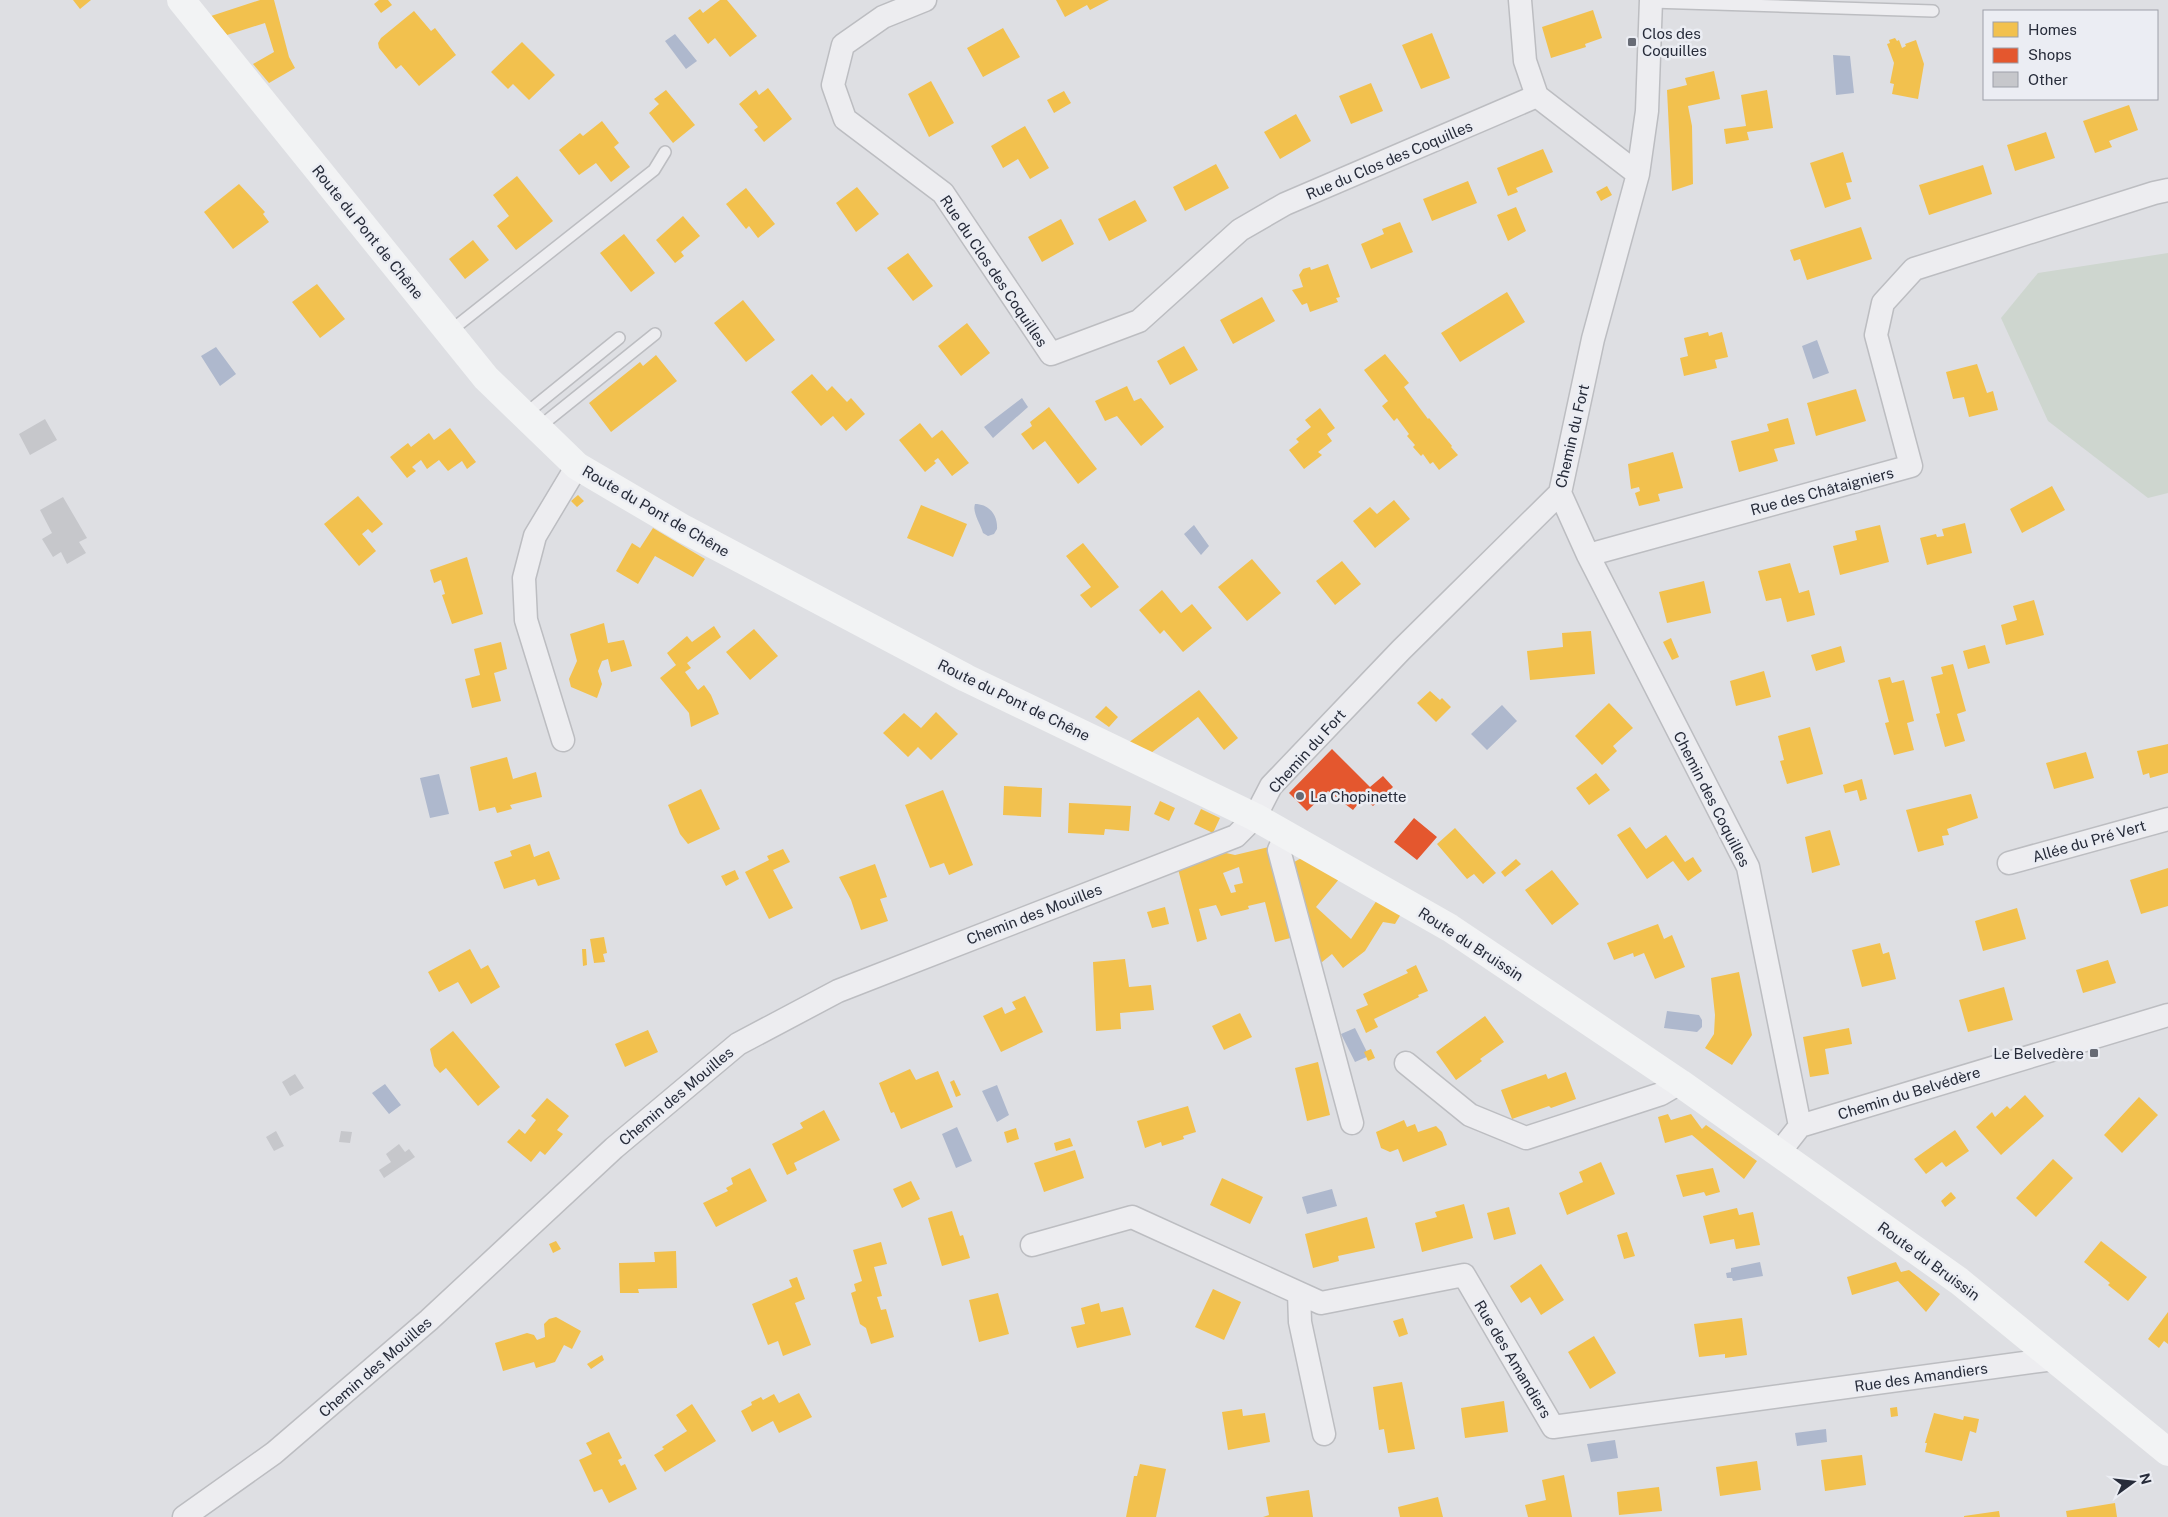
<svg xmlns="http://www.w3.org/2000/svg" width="2168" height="1517" font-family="'Public Sans',sans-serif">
	<rect width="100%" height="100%" fill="#dedfe3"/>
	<!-- green -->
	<path fill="#ced6cf" d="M2168,253V493L2148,498L2048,421L2001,318L2038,273Z"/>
	<!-- water -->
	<path fill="#aeb8cd" d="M675,34L697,61L686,69L665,41Z
		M1833,55L1850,56L1854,93L1836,95Z
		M1817,340L1829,373L1813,379L1802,346Z
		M216,347L236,374L220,386L201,356Z
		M1022,398L1028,407L993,438L984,427Z
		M975,504C989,504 998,515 997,529L994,534L988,536L983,533C980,523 972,512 975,504Z
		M1194,525L1209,546L1201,555L1184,534Z
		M1502,705L1517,721L1487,750L1471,734Z
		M439,774L449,814L430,818L420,778Z
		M1667,1011L1699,1015L1702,1020V1027L1697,1032L1664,1028Z
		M1355,1028L1369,1056L1355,1062L1341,1034Z
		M385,1084L401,1105L389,1114L372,1093Z
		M997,1085L1009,1115L997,1122L982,1091Z
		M957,1127L972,1161L956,1168L942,1134Z
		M1332,1189L1337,1206L1307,1214L1302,1197Z
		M1760,1262L1763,1276L1733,1281L1732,1278H1727L1726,1273L1731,1272V1268Z
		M1826,1429L1827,1442L1797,1446L1795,1433Z
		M1615,1440L1618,1458L1591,1462L1587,1444Z"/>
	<!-- homes -->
	<path fill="#f2c14e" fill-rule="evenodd" d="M73,0H91L80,9Z
		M260,0H274L289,57L295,68L269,83L253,64L274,52L265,23L227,35L211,16Z
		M379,0H388L392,5L381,13L374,4Z
		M720,0H727L757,36L730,57L715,38L708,44L688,18L700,9L703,13Z
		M1056,0H1109L1090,10L1087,5L1065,17Z
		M1593,10L1602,38L1585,44L1586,47L1551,58L1542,27Z
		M414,11L431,31L435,28L456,55L419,86L401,65L396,69L379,48L378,43L381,38Z
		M1003,28L1020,57L983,77L967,48Z
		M1432,33L1450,78L1421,89L1402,45Z
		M1895,38L1897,41L1899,40L1902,48L1906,46L1905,44L1916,40L1924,64L1918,99L1892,94L1894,84L1890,83L1894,63L1887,44L1890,43L1889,40Z
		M522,42L555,75L529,100L513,84L508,89L491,72Z
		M1714,71L1720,99L1688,106L1692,126L1693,184L1672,191L1667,90L1687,85L1685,78Z
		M931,81L954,123L929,137L908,94Z
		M1371,83L1383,111L1351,124L1339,96Z
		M768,88L792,119L764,142L754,130L758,127L739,104L756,90L759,95Z
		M666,90L695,125L673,143L649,113L659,104L654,99Z
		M1767,90L1773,128L1747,132L1749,140L1726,144L1724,129L1746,126L1741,95Z
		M1064,91L1071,103L1054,113L1047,100Z
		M2129,105L2138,130L2109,141L2112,147L2095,153L2083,121Z
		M1296,114L1311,141L1280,159L1264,132Z
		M602,121L619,143L614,147L630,167L611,182L596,163L579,175L559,150L580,133L583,136Z
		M1025,126L1049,168L1030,179L1018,159L1003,168L991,146Z
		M2046,132L2055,158L2015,171L2007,145Z
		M1543,149L1553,172L1516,188L1518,192L1508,196L1497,168Z
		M1843,152L1852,182L1846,183L1851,199L1825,208L1810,163Z
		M1216,164L1229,188L1185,211L1173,187Z
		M1983,165L1992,194L1929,215L1919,185Z
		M517,176L553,221L516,250L497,226L509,216L493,195Z
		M1468,181L1477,203L1432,221L1423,199Z
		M239,184L265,212L263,214L269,222L233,249L204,212Z
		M1607,186L1612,195L1601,201L1596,192Z
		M857,187L879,214L856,232L836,203Z
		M746,188L775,224L758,238L749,226L746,229L726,204Z
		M1135,200L1147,221L1109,241L1098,219Z
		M1516,207L1526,231L1508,241L1497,215Z
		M683,216L700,236L681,252L684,256L675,263L656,240Z
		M1061,219L1074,244L1042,262L1028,237Z
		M1400,222L1413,252L1371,269L1361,244L1384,234L1382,229Z
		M1861,227L1872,259L1807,280L1800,259L1794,261L1790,250Z
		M624,234L655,273L631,292L600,253Z
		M473,240L489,260L465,279L449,259Z
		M908,253L933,286L913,301L887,268Z
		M1328,264L1340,297L1336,298L1338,302L1310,312L1307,303L1302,305L1292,290L1303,287L1299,275L1303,269L1310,267L1311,270Z
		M317,284L345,319L320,338L292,302Z
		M1507,292L1525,322L1460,362L1441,333Z
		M1262,297L1275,321L1233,344L1220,320Z
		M743,300L775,340L746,362L714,323Z
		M967,323L990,353L961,376L938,346Z
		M1708,332L1709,336L1722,332L1728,357L1715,360L1717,368L1684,376L1680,358L1688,356L1684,338Z
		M1184,346L1198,370L1170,385L1157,361Z
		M1385,354L1409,383L1404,387L1428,419L1429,418L1452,446L1451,447L1458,455L1439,470L1433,462L1430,464L1423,454L1421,456L1413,447L1415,445L1407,436L1409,434L1397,418L1394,421L1382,406L1388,401L1364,370Z
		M656,355L677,381L611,432L589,403L640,362L643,366Z
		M1977,364L1987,393L1993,391L1998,410L1969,417L1964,397L1953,399L1946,372Z
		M812,374L827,391L832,386L847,402L851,398L865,414L846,431L833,416L821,426L791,392Z
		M1127,386L1134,401L1141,398L1164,427L1141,446L1117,416L1105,421L1095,401Z
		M1856,389L1866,421L1816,436L1807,403Z
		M1049,407L1097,469L1078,484L1045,441L1033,450L1021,434L1032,426L1030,422Z
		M1320,408L1335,428L1327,434L1332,441L1318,452L1322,455L1304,469L1289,450L1299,442L1296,439L1311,427L1305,420Z
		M1788,418L1795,444L1774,449L1778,461L1739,472L1731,441L1769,431L1767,424Z
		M920,423L932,438L942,430L969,463L952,476L938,458L934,461L936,463L925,472L899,440Z
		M450,428L476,462L467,469L462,461L448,471L439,460L427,469L421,460L412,467L416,471L407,478L390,457L408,443L411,447L429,433L434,440Z
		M1673,452L1683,488L1658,494L1660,501L1639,506L1635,493L1640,491L1639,487L1631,489L1628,464Z
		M2052,486L2065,510L2022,533L2010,509Z
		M578,495L584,501L577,507L571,501Z
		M358,496L383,524L372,533L368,529L362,534L376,551L359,566L324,524Z
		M1394,500L1410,519L1375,548L1353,521L1370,507L1377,514Z
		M921,505L967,524L953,557L907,538Z
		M1965,523L1972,553L1927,565L1920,538L1936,534L1937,537L1944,536L1942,529Z
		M1880,525L1889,562L1840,575L1833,546L1857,540L1855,531Z
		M653,528L705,559L693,577L655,556L638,584L616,571L632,543L640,548Z
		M1083,543L1119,587L1091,608L1080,595L1091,587L1066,556Z
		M467,557L483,614L452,624L442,595L445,594L441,580L434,583L430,570Z
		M1252,559L1281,593L1247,621L1218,587Z
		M1342,561L1361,584L1335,605L1316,581Z
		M1790,563L1799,593L1809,590L1815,615L1787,622L1781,598L1766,601L1758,571Z
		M1704,581L1711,613L1667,623L1659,592Z
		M1162,590L1181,613L1192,604L1212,628L1183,652L1164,630L1160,634L1139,610Z
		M2034,600L2044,635L2006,645L2001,625L2017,620L2013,606Z
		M604,623L608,643L624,640L632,666L611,672L608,659L602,661L598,671L602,684L597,698L571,687L569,679L577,661L570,634Z
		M714,626L721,637L687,663L691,668L685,672L698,690L704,685L711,695L719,714L691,727L689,713L660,678L676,665L667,653L687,636L692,642Z
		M754,629L778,656L750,680L726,652Z
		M1591,631L1595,674L1530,680L1527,651L1563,647L1562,633Z
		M1671,638L1679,657L1672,660L1663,642Z
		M501,642L507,669L494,673L501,701L472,708L465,679L480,675L474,649Z
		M1985,645L1990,663L1968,669L1963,651Z
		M1841,646L1845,662L1816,671L1811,655Z
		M1953,664L1966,711L1957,714L1965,741L1945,747L1936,714L1940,713L1931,677L1943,674L1941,667Z
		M1764,671L1771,697L1736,706L1730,681Z
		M1890,677L1892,683L1904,680L1914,721L1907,723L1914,750L1894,755L1885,723L1889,722L1878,680Z
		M1199,690L1238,738L1224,750L1198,717L1151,753L1128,743Z
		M1430,691L1440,700L1442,698L1451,707L1436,722L1417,703Z
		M1609,703L1633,728L1613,746L1617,751L1602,765L1575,736Z
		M1106,706L1118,717L1109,727L1095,717Z
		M936,712L958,734L931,760L918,747L908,757L883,733L904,713L921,728Z
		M1810,727L1823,774L1787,784L1780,761L1784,760L1778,736Z
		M2168,744V773L2150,778L2149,773L2143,775L2137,751Z
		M2086,752L2094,778L2054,789L2046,763Z
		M507,757L513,779L536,772L542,797L510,805L512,809L497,813L495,807L479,811L470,767Z
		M1596,773L1610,790L1589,805L1576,788Z
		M1862,779L1867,799L1860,801L1857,790L1845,793L1843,785Z
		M1004,786L1042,788L1041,817L1003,815Z
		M701,789L720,829L688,844L680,834L668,805Z
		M943,790L973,865L949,875L944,863L930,868L905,805Z
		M1971,794L1978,818L1947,829L1949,835L1942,836L1944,845L1918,852L1906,810Z
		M1160,801L1175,808L1169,821L1154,814Z
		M1069,803L1131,806L1129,831L1105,829L1104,835L1068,833Z
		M1201,809L1220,818L1213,833L1194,824Z
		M1630,827L1646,849L1666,835L1685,862L1693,857L1702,871L1688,881L1673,861L1647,879L1617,835Z
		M1455,828L1496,873L1483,884L1474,874L1467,879L1437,844Z
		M1830,830L1840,865L1812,873L1805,837Z
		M530,844L534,857L549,851L560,879L538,886L535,879L504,889L494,862L512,856L510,851Z
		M1273,846L1298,936L1275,942L1265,902L1248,906L1249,909L1221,916L1216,905L1199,909L1207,939L1197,942L1178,869L1226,853L1235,855ZM1239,867L1243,883L1234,885L1236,892L1231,893L1223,873Z
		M783,849L790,862L773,870L793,908L769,919L745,872L769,860L767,856Z
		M1303,857L1340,878L1316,907L1351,939L1377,900L1401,914L1395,924L1383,922L1365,951L1343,968L1332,954L1317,966L1289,865Z
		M1516,859L1521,864L1505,877L1501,872Z
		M875,864L887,897L880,899L888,921L861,930L851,900L839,877Z
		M2168,868V906L2141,914L2130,880Z
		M735,870L739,879L726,886L721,876Z
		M1552,870L1579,904L1552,925L1525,890Z
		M1165,907L1169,924L1152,928L1147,912Z
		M2017,908L2026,939L1983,951L1975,921Z
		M1658,924L1664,939L1672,935L1685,967L1655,979L1644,953L1634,957L1633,953L1614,960L1607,943Z
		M604,937L607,953L603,954L605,962L594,963L590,939Z
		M1880,943L1883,954L1889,952L1896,979L1862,987L1852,950Z
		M470,949L481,969L488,965L500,987L471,1004L458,982L439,992L428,972Z
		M582,949H586L587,965L583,966Z
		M1125,959L1129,987L1151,985L1154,1010L1120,1013L1121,1029L1096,1031L1093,962Z
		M2108,960L2116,983L2083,993L2076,970Z
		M1416,965L1428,991L1418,995L1419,997L1374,1019L1378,1027L1366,1033L1356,1010L1368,1005L1363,994L1408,973L1406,970Z
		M1739,972L1752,1035L1732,1065L1705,1048L1714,1034L1715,1015L1711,978Z
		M2004,987L2013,1020L1968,1032L1959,1000Z
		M1025,996L1043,1032L1001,1052L983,1016L1002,1007L1005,1014L1016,1009L1012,1002Z
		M1240,1013L1252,1037L1224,1050L1212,1026Z
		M1485,1016L1504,1042L1480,1059L1482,1061L1456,1080L1436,1052Z
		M1849,1028L1852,1044L1825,1049L1829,1074L1810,1077L1803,1037Z
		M648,1030L658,1052L625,1067L615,1044Z
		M453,1031L500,1087L478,1106L446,1068L440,1073L434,1066L430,1049Z
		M1371,1049L1375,1058L1368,1061L1364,1052Z
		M1318,1062L1330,1115L1307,1121L1295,1068Z
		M910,1069L916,1080L938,1071L953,1107L901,1129L894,1112L891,1113L879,1083Z
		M1566,1072L1576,1099L1551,1108L1549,1106L1512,1119L1501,1090L1546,1074L1548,1079Z
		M954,1080L961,1095L956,1097L950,1082Z
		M2025,1095L2044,1116L2001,1155L1976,1127L1992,1112L1995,1117L2007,1106L2010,1109Z
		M2139,1097L2158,1115L2122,1153L2104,1135Z
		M547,1098L569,1116L557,1130L563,1134L545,1155L540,1151L531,1162L507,1142L519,1129L525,1134L536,1120L531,1116Z
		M1188,1106L1196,1132L1183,1136L1184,1139L1162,1146L1161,1142L1145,1148L1137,1121Z
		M824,1110L840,1140L794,1163L797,1170L787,1175L772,1144L803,1128L800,1123Z
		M1668,1114L1671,1120L1691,1114L1702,1129L1706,1125L1757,1161L1744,1179L1692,1135L1665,1143L1658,1117Z
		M1404,1120L1407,1127L1415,1124L1418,1132L1436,1126L1442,1132L1447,1145L1403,1162L1398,1149L1390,1152L1381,1148L1376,1132Z
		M1016,1128L1019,1139L1007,1143L1004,1132Z
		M1955,1130L1969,1151L1946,1167L1942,1162L1926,1174L1914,1159Z
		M1070,1138L1073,1146L1056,1151L1054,1143Z
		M1075,1150L1084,1178L1044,1192L1034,1163Z
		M2053,1159L2073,1178L2036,1217L2016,1198Z
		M1601,1162L1615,1194L1567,1215L1559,1193L1583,1182L1579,1172Z
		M750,1168L767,1201L716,1227L703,1203L728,1191L726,1188L733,1184L731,1178Z
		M1713,1168L1720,1192L1706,1196L1704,1192L1683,1197L1676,1175Z
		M1222,1178L1263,1197L1250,1224L1210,1205Z
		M911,1181L920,1199L902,1208L893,1189Z
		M1951,1192L1956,1198L1945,1207L1941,1201Z
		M1464,1204L1473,1238L1422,1252L1415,1223L1437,1217L1435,1212Z
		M1509,1207L1516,1234L1494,1240L1487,1213Z
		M1737,1208L1739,1215L1753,1212L1760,1245L1736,1249L1734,1239L1710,1244L1703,1216Z
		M952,1211L960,1236L963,1235L970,1258L942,1266L928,1218Z
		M1367,1217L1375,1248L1338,1256L1339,1261L1313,1268L1305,1234Z
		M1627,1232L1635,1256L1624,1259L1617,1235Z
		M556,1241L561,1249L553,1253L549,1244Z
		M2101,1241L2147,1277L2128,1301L2108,1285L2110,1283L2084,1262Z
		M881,1242L887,1264L874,1267L882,1296L877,1297L881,1310L886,1309L894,1337L871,1344L866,1328L860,1324L851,1293L856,1291L854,1284L862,1281L853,1250Z
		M676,1251L677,1288L638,1289L639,1293H620L619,1263L655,1262L654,1252Z
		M1896,1262L1901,1272L1909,1270L1940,1294L1926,1312L1898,1281L1852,1295L1847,1277Z
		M1541,1264L1564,1300L1541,1315L1530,1297L1521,1303L1510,1286Z
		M797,1277L805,1299L795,1303L811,1345L783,1356L778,1341L768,1345L752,1304L792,1287L789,1280Z
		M1213,1289L1241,1302L1224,1340L1195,1327Z
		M998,1293L1009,1334L979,1342L969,1300Z
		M1099,1303L1101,1312L1123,1307L1131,1335L1077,1348L1071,1327L1085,1324L1081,1308Z
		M2168,1312V1344L2164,1341L2159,1348L2148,1339Z
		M556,1317L581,1331L572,1349L564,1345L555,1362L536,1368L534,1362L503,1371L495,1343L527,1333L534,1335L537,1340L545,1337L544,1324L549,1319Z
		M1403,1318L1408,1334L1399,1337L1393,1321Z
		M1742,1318L1747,1355L1725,1358V1354L1699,1357L1694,1324Z
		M1594,1336L1616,1373L1590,1389L1568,1352Z
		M602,1355L604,1360L591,1369L587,1364Z
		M1402,1382L1415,1449L1388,1453L1384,1429L1379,1430L1373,1387Z
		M799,1393L812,1417L779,1433L773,1421L752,1432L741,1411L752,1405L751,1402L761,1397L763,1400L774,1394L779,1403Z
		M1504,1401L1508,1432L1465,1438L1461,1408Z
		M692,1404L716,1441L665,1472L654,1455L664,1449L662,1447L687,1431L676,1415Z
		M1897,1407L1898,1416L1891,1417L1890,1408Z
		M1242,1409L1243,1416L1265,1413L1270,1442L1228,1450L1222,1412Z
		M1934,1413L1963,1420L1964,1416L1979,1419L1976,1433L1970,1431L1962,1461L1925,1452L1927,1443H1925Z
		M609,1432L622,1458L618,1460L621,1466L625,1464L637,1489L609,1503L602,1489L594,1492L579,1460L592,1454L586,1443Z
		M1862,1455L1866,1485L1825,1491L1821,1460Z
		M1757,1461L1761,1490L1720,1496L1716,1467Z
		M1140,1464L1166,1469L1156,1517H1126L1134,1476H1137Z
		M1564,1475L1572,1517H1528L1525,1505L1546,1500L1542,1480Z
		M1659,1487L1662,1511L1619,1515L1617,1492Z
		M1309,1490L1313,1517H1263L1269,1515L1266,1497Z
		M1438,1497L1443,1517H1400L1398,1507Z
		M2115,1503L2117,1517H2067L2066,1511Z
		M1999,1511L2000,1517H1964V1516Z"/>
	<!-- shops -->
	<path fill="#e4572e" d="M1332,749L1370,787L1383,776L1393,787L1373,806L1363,798L1353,810L1328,791L1307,811L1289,793Z
		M1414,818L1437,837L1417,860L1394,842Z"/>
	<!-- building -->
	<path fill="#c6c7cb" d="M45,419L57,440L30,455L19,434Z
		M63,497L87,538L79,542L86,553L67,564L61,552L53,557L42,539L52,533L40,510Z
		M295,1074L304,1088L290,1096L282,1082Z
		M276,1131L284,1146L274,1151L266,1137Z
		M341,1131L352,1132L350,1143L339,1142Z
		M399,1144L405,1152L409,1149L415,1157L384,1178L379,1170L391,1162L386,1154Z"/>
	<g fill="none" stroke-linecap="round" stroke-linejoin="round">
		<defs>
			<path id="lane" d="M1651,2L1933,11
				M449,332L654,170L665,152
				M524,415L619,338
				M538,428L655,334"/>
			<path id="street" d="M925,0L883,17L843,45L833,85L845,119L943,193L1051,354L1139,321L1240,230L1285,204L1537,96
				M1520,0L1525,61L1537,96L1638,174
				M1560,493L1588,555L1748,867L1800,1126
				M1588,555L1911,466L1876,335L1883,303L1914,269L2154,193L2168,190
				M563,740L526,620L524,578L535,536L577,466
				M1286,834L1279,850L1352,1123
				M2009,863L2168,819
				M1406,1063L1470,1115L1526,1138L1661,1094L1680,1083
				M1778,1154L1800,1126L2168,1015
				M1032,1245L1132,1217L1321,1303L1464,1275L1553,1427L2054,1359
				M1299,1293L1300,1322L1324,1434
				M184,1517L274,1453L429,1320L614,1148L738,1044L838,991L1236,836L1255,817L1271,786L1401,650L1560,493L1593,339L1638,174L1647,111L1651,0"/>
		</defs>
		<!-- lane casing -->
		<use href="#lane" stroke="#bcbdc1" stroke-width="14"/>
		<!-- street casing -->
		<use href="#street" stroke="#bcbdc1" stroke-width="25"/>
		<!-- lane -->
		<use href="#lane" stroke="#ededf0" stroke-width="11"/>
		<!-- street -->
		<use href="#street" stroke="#ededf0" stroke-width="22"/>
		<!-- secondary -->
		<path stroke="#f2f3f4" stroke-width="28" d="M181,0L486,378L577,466L684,529L966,678L1255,817L1450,928L1680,1083L1959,1281L2168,1452"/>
	</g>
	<!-- markers -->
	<g fill="#676b75" stroke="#ebedf3" stroke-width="2">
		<rect x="1627" y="37" width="10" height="10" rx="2.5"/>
		<circle cx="1300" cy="796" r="5"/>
		<rect x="2089" y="1048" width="10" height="10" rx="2.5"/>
	</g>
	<g text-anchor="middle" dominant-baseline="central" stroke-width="5" stroke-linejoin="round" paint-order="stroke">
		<!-- poi labels -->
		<g font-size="15" fill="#272c3a" stroke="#ebedf3" text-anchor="start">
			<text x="1642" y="33">Clos des<tspan x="1642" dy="17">Coquilles</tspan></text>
			<text x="1310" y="796">La Chopinette</text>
			<text x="2084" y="1053" text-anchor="end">Le Belvedère</text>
		</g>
		<!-- street labels -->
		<g font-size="15" fill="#272c3a" stroke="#ebedf3">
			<text transform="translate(1389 160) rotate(-23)">Rue du Clos des Coquilles</text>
			<text transform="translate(368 232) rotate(51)">Route du Pont de Chêne</text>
			<text transform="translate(994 271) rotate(56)">Rue du Clos des Coquilles</text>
			<text transform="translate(1572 436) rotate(-77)">Chemin du Fort</text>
			<text transform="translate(1822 491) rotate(-15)">Rue des Châtaigniers</text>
			<text transform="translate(656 511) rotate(30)">Route du Pont de Chêne</text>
			<text transform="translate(1014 700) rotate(26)">Route du Pont de Chêne</text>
			<text transform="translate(1307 751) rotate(-48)">Chemin du Fort</text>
			<text transform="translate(1712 799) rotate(63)">Chemin des Coquilles</text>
			<text transform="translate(2089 841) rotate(-16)">Allée du Pré Vert</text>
			<text transform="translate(1034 914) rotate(-21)">Chemin des Mouilles</text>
			<text transform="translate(1471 944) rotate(33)">Route du Bruissin</text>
			<text transform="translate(1909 1093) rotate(-17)">Chemin du Belvédère</text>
			<text transform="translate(676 1096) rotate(-40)">Chemin des Mouilles</text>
			<text transform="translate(1929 1261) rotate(36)">Route du Bruissin</text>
			<text transform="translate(1513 1359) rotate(59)">Rue des Amandiers</text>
			<text transform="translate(375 1367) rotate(-41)">Chemin des Mouilles</text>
			<text transform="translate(1921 1377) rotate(-8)">Rue des Amandiers</text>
		</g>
	</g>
	<!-- legend -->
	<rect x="1983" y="10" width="175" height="90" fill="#ebedf3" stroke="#9da0a9"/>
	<rect x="1993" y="22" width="25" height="15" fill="#f2c14e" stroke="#9da0a9"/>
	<text x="2028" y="35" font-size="15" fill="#272c3a">Homes</text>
	<rect x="1993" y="48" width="25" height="15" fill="#e4572e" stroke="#9da0a9"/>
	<text x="2028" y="60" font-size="15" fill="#272c3a">Shops</text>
	<rect x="1993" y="72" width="25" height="15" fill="#c6c7cb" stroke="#9da0a9"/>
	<text x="2028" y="85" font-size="15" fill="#272c3a">Other</text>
	<!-- north arrow -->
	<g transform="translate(2133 1482) rotate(75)" stroke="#ebedf3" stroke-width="4" paint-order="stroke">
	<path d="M0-4L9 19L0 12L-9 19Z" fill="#272c3a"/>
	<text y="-8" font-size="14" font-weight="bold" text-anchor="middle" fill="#272c3a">N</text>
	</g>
</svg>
